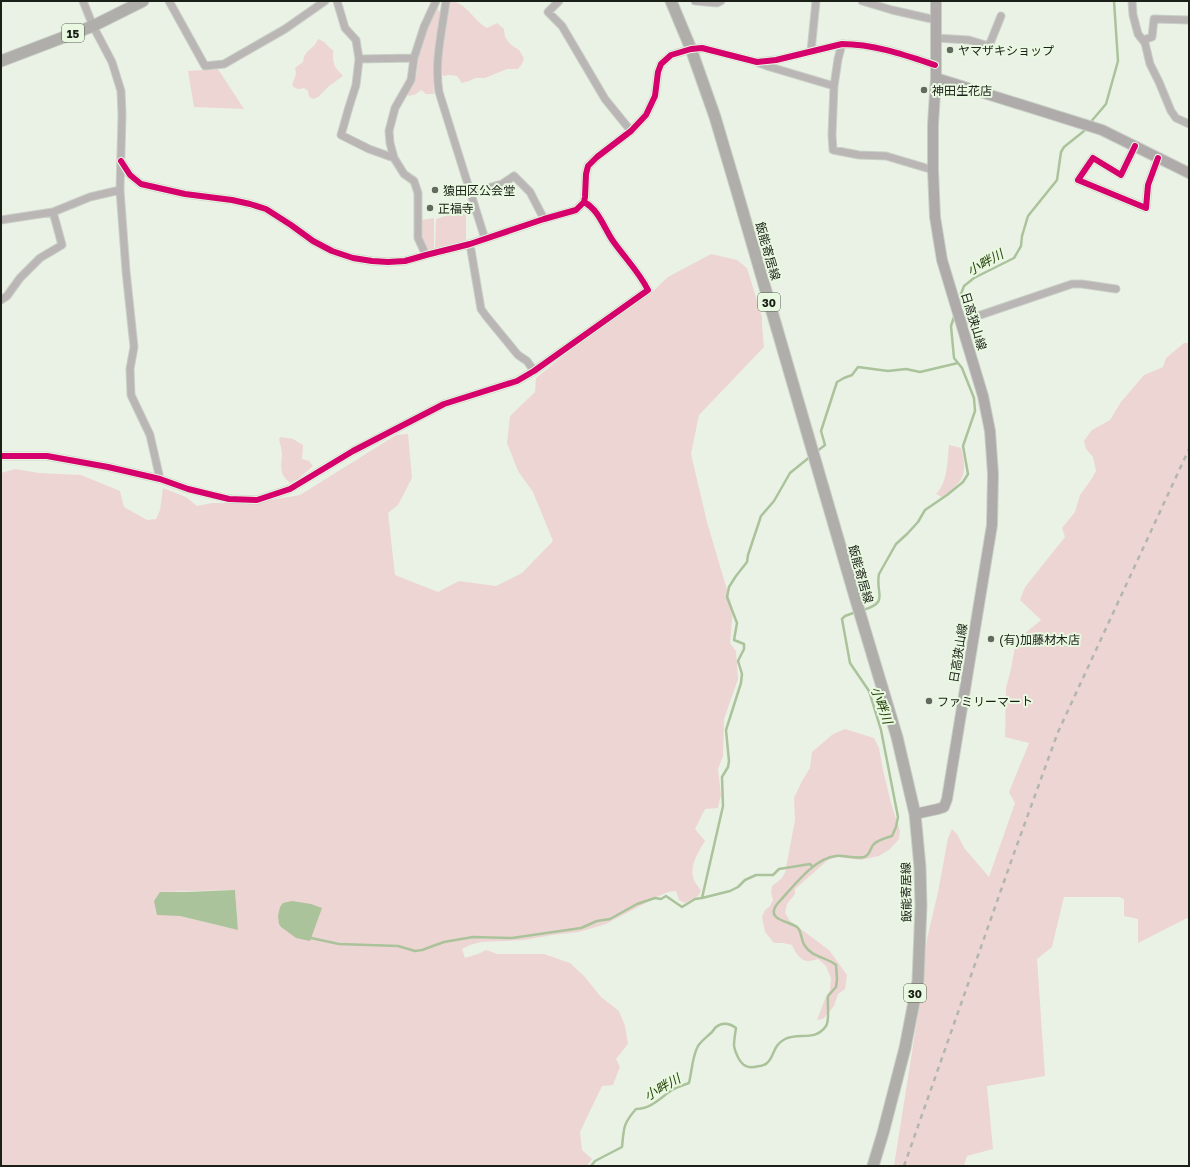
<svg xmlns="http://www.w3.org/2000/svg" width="1190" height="1167" font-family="'Golos Text','Noto Sans JP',sans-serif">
	<rect width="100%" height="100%" fill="#eaf2e6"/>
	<!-- green -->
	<path fill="#edd5d3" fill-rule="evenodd" d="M450,1C465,1 475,22 487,28L497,23L504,29L505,37L510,44L519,50L524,58L522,64L518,69H507L485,78H475L469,81L462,83L457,76L450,75L443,76C437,63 444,49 445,36C447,25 447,14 449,4Z
		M437,8L440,12V25L433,78L434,94H426L421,90L416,94L409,96L406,92L414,83L417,71L418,58L422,45L427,29Z
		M318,39C326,41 327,47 333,50V60L335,67L343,76L329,86L318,97L314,99L309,97L308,91L304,88C299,90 295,89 292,85L296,74L295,68L303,62C305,48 313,51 318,39Z
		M218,69L244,109L194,107L188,71Z
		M466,209V241L435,249L436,219Z
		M434,218V249L428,250L421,238V220Z
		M711,254L737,260L747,268L762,317V325L764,347L699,415L691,454L707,522L733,610L730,643L736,651L738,679L724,719L723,756L718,769L721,795L718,808L705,809L695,829L705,841C699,851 690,864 693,877C694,882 699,887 701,891L698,896L685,903L679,900L676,891L668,892L657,897L606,924L579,932L553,935L524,940L481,942L470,945L462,949L465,958L478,954L486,950L498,954H544L570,963L584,976L601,997L619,1011L625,1026L628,1044L616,1059L620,1067L613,1085L602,1086L580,1132L582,1150L592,1159L587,1166H1V473L15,469L39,473L81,475L120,491L124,507L147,520L156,519L160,510L163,488L186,497L197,506L212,503H252L300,495L396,435L408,434L412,478L398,505L388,513L395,575L438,592L459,581L496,586L522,573L553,541L533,492L518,471L507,443L510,416L535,392L536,378L562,357L650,294L668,277ZM235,890L238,930L180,916L160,892Z
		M1184,343H1189V917L1138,943V919L1124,916V899L1119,897H1064L1052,947L1037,959L1045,1076L987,1086L993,1149L967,1156L964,1166H894L918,1014L927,939L938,892L948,838L952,829L957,834L965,849L989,877L1015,803L1009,792L1029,743L1005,737L1006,688L1011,669L1015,646L1023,635L1041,620L1020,600L1025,587L1065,537L1062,528L1075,512L1080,495L1091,480L1096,471L1093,457L1086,449L1084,441L1092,430L1110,420L1121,402L1144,375L1163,367L1166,358Z
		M281,437L293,439L303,445L302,459L309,461L313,466L298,479L290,483C279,473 281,469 282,455C282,450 280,444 279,439Z
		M949,445L961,448C968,475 964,481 942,497L936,494C948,482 947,461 949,445Z
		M845,729L874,738L879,748L883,770L891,803L900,831L899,839L890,849L879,856L861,860L837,857L828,860L795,889V894L787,904L785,913L790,921L829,950L847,975L845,989L838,994L834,1006L823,1019L817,1020L825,999L830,990L831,978L826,966L818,959C815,960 810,961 808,961C799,961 795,951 792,945L783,943H774L765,932L762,917L765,910L770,906L773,900L771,892L772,886L780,880L785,873L795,820L794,798L802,781L810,768L812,752L833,734Z"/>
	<!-- water -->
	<path fill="#aac39a" d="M235,890L238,930L180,916L157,915L154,901L160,892H186Z
		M292,901L311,904L322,908L310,941L296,938L281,927L279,924L278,916L280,907L283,903Z"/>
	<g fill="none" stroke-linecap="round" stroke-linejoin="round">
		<!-- stream -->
		<path stroke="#aac39a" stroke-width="2.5" d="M1089,124L1106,104L1118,61L1114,1
			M958,302L964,286L974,278L1014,258L1021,246L1022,236L1028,216L1057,180L1061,152L1064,147L1084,131L1087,128
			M816,452L825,445L821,431L834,391L837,382L844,378L852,375L858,367L888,371L906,369L920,372L958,363
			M863,610C890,602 875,594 879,574L896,544L907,534L918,522L925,510L947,495L963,482L968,474L963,446L975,411L974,398L962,368L954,358L951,326L955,314
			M702,898L730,891L738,887L745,880L756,875H773L779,869L810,864L812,866
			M311,938L339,944L398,946L415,951L422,950L444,942L473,937L512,938L581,928L597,921L610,919L637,904L655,898L661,899L666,896L682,907L695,899L702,898L723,806L722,777L728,767L729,761L726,730L741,683L742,674L738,661L744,649V644L734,640L737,623L727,597L729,587L736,576L747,562L748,555L761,516L774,501L790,473L811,456
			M591,1166L595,1161L622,1147C624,1127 623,1124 636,1109C651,1109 660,1098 672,1090C677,1087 684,1085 689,1083C692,1071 692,1057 698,1046C702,1040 707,1037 712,1032C713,1031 714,1029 716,1027C722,1022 730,1023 736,1028C735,1034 734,1040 734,1046C735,1052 740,1064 746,1066C749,1068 753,1067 755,1067C759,1066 764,1066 767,1063C775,1056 772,1046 785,1039C799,1032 815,1042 826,1026C830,1021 827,1003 828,996L836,987L837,979L836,965C826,957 812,957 805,946C801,941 802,933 798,928C792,921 763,921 778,903C793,887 814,858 836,856C845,855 855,859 864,857C870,855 870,849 873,845C877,840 886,838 892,836L896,827L898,817L881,730L869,691L850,663L842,619L845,616L856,612"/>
		<defs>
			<path id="street" d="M83,1L93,26L112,62L121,91L122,115L120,190L126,271L134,347L130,369L131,395L150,435L160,479
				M169,1L205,66L224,64L285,29L325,1
				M337,1L345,28L356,40L359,59L356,85L349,107L341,135L369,149L394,158
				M446,1C442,31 434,63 439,92L485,239
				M559,1L548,12L562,26L605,99L631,131
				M695,1L717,3L721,1
				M862,1L892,10L936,20
				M1132,1L1133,15L1138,34L1145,43L1150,64L1159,82L1171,111L1176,118L1189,124
				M936,38L969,40L989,46L1001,16
				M1143,40L1152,37L1154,19L1189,20
				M811,51L816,1
				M359,59L414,58
				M759,63L770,67L834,86L832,135L833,150L859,155L886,156L933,170
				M834,86L838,59L842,44
				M1135,146L1121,175L1093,158L1078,180L1146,208L1148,185L1158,158
				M121,161L130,175L141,184L185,194L232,200L250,204L266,209L291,225L313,241L332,251L353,258L372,261L388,262L405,261L426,255L470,244L544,219L576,210L584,202L585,197L586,174L588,166L597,157L631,131L646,115L655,96L658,72L661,64L671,55L691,49L702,48L757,62L776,60L842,44C874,44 905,55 935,65
				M470,193L502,184L514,176L530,192L544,219
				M1,220L53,212
				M470,244L481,309L486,316L518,355L527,361L534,371
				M426,255L418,238V193L414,181L404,174L394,158L390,143L389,131L395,108L411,80L414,58L424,27L436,1
				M1,300L7,296L20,278L40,258L62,245L53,212L90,197L120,190
				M960,322L1072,284H1082L1116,289
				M1,456H47L108,467L160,479L188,489L229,499L257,500L290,489L353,451L444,404L517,381L534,371L648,290C639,272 625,258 613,241C604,228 599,210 584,202"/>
			<path id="secondary" d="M936,78L1102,130L1189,173
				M915,814L938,809L944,807L947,799L992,525L993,474L990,431L983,396L942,260L935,217L933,170V124L936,78V1"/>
			<path id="primary" d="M671,1L691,49L715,117L736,188L855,597L897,737L915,814L920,867L921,906L918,981L905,1048L883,1133L873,1166
				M1,61L93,26L143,1"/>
		</defs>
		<!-- street casing -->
		<use href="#street" stroke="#cacfc6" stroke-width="9"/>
		<!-- secondary casing -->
		<use href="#secondary" stroke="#cacfc6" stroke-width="12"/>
		<!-- primary casing -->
		<use href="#primary" stroke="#cacfc6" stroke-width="13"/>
		<!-- street -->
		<use href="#street" stroke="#b9b6b5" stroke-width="7"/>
		<!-- secondary -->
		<use href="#secondary" stroke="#aeabaa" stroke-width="10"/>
		<!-- primary -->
		<use href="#primary" stroke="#b0aeab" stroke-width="11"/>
		<!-- rail -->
		<path stroke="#b3b6af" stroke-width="2.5" stroke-dasharray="5 5" stroke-linecap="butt" d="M904,1166L1013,856L1058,732L1189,449"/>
		<defs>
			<path id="cycleway" d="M1135,146L1121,175L1093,158L1078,180L1146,208L1148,185L1158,158
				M121,161L130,175L141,184L185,194L232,200L250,204L266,209L291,225L313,241L332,251L353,258L372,261L388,262L405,261L426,255L470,244L544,219L576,210L584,202L585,197L586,174L588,166L597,157L631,131L646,115L655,96L658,72L661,64L671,55L691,49L702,48L757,62L776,60L842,44C874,44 905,55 935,65
				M1,456H47L108,467L160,479L188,489L229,499L257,500L290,489L353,451L444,404L517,381L534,371L648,290C639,272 625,258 613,241C604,228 599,210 584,202"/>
		</defs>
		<!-- cycleway casing -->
		<use href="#cycleway" stroke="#e9f8e0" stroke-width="8"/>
		<!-- cycleway -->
		<use href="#cycleway" stroke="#d6006c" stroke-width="6"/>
	</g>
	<!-- markers -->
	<g fill="#63695f" stroke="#e9f8e0" stroke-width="1.5">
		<circle cx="950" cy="50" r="4"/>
		<circle cx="924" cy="90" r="4"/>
		<circle cx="435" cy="190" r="4"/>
		<circle cx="430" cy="208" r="4"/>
		<circle cx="991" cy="639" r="4"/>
		<circle cx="929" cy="701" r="4"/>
	</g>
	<g text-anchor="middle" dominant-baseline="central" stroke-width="4" stroke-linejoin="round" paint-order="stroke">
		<!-- shield labels -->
		<g fill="#e9f8e0" stroke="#586053" stroke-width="1">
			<rect x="62" y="24" width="22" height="18" rx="3"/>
			<rect x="758" y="293" width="22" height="18" rx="3"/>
			<rect x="904" y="984" width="22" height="18" rx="3"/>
		</g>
		<g font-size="11" font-weight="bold" fill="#1a1f17">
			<text x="73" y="33">15</text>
			<text x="769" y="302">30</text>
			<text x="915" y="993">30</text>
		</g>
		<!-- poi labels -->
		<g font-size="12" fill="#1a1f17" stroke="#e9f8e0" text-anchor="start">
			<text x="958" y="50">ヤマザキショップ</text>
			<text x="932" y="90">神田生花店</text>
			<text x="443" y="190">猿田区公会堂</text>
			<text x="438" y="208">正福寺</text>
			<text x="999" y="639">(有)加藤材木店</text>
			<text x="937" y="701">ファミリーマート</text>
		</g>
		<!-- street labels -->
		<g font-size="12" fill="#1a1f17" stroke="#e9f8e0">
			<text transform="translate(768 251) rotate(74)">飯能寄居線</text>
			<text transform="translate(974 321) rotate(73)">日高狭山線</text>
			<text transform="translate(861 574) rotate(74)">飯能寄居線</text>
			<text transform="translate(958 653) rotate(-81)">日高狭山線</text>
			<text transform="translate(906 892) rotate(-91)">飯能寄居線</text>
		</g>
		<!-- water labels -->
		<g font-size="13" font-style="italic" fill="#27440a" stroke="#e9f8e0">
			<text transform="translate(985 262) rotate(-29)">小畔川</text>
			<text transform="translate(882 705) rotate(70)">小畔川</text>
			<text transform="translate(662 1087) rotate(-30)">小畔川</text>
		</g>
	</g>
	<!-- border -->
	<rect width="1190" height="1167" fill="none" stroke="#1a1f17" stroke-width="4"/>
</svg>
